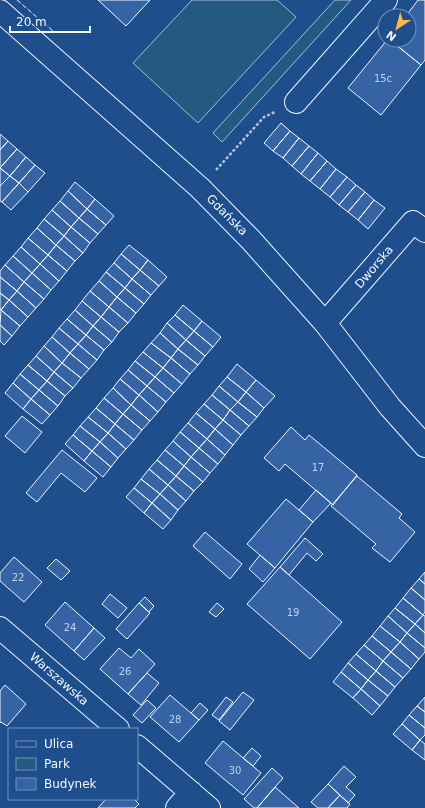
<svg xmlns="http://www.w3.org/2000/svg" width="425" height="808" font-family="'DejaVu Sans',sans-serif">
	<rect width="100%" height="100%" fill="#1f4e8c"/>
	<!-- green -->
	<path fill="#245a82" stroke="#a8bbd7" d="M192,0H277L296,17L198,123L133,63Z
		M335,0H351L222,142L213,133Z"/>
	<!-- building -->
	<path fill="#3563a3" stroke="#f2f6ff" d="M98,0H150L126,26Z
		M418,0H425V60L421,65L390,40H409V16H406Z
		M387,40H390L421,65L381,115L348,88Z
		M281,123L290,131L273,151L264,143Z
		M290,131L299,138L283,158L273,151Z
		M0,134L8,141L0,150Z
		M299,138L309,146L292,166L283,158Z
		M8,141L17,149L0,168V150Z
		M309,146L318,153L301,174L292,166Z
		M17,149L26,157L10,176L0,168Z
		M318,153L327,161L310,181L301,174Z
		M26,157L35,165L19,183L10,176Z
		M327,161L336,169L320,189L310,181Z
		M35,165L45,173L28,192L19,183Z
		M0,168L10,176L0,186Z
		M336,169L347,177L330,197L320,189Z
		M10,176L19,183L2,202L0,201V186Z
		M347,177L356,185L339,205L330,197Z
		M75,182L95,199L87,209L68,191Z
		M19,183L28,192L11,210L2,202Z
		M356,185L365,192L348,212L339,205Z
		M68,191L87,209L79,218L60,201Z
		M365,192L374,200L358,220L348,212Z
		M95,199L114,216L106,225L87,209Z
		M374,200L385,208L368,229L358,220Z
		M60,201L79,218L71,227L52,210Z
		M87,209L106,225L98,234L79,218Z
		M52,210L71,227L64,236L44,219Z
		M79,218L98,234L90,243L71,227Z
		M44,219L64,236L56,245L37,228Z
		M71,227L90,243L83,253L64,236Z
		M37,228L56,245L48,255L28,238Z
		M64,236L83,253L75,261L56,245Z
		M28,238L48,255L40,264L21,247Z
		M56,245L75,261L67,271L48,255Z
		M129,245L148,260L140,270L121,254Z
		M21,247L40,264L32,273L13,256Z
		M121,254L140,270L132,279L114,263Z
		M48,255L67,271L59,281L40,264Z
		M13,256L32,273L24,282L5,265Z
		M148,260L167,277L159,286L140,270Z
		M114,263L132,279L125,288L106,272Z
		M40,264L59,281L51,290L32,273Z
		M5,265L24,282L17,291L0,277V271Z
		M140,270L159,286L151,295L132,279Z
		M106,272L125,288L117,297L99,281Z
		M32,273L51,290L44,299L24,282Z
		M0,277L17,291L9,300L0,293Z
		M132,279L151,295L144,304L125,288Z
		M99,281L117,297L109,307L90,291Z
		M24,282L44,299L36,308L17,291Z
		M125,288L144,304L136,313L117,297Z
		M17,291L36,308L28,317L9,300Z
		M90,291L109,307L101,317L82,301Z
		M0,293L9,300L1,310L0,309Z
		M117,297L136,313L128,323L109,307Z
		M9,300L28,317L20,326L1,310Z
		M82,301L101,317L93,326L75,310Z
		M183,305L202,321L194,331L175,315Z
		M109,307L128,323L119,332L101,317Z
		M1,310L20,326L12,336L0,325Z
		M75,310L93,326L86,335L67,319Z
		M175,315L194,331L186,340L167,323Z
		M101,317L119,332L112,342L93,326Z
		M67,319L86,335L78,344L59,328Z
		M202,321L221,337L213,347L194,331Z
		M167,323L186,340L178,349L160,333Z
		M0,325L12,336L4,345L0,341Z
		M93,326L112,342L104,350L86,335Z
		M59,328L78,344L70,353L52,337Z
		M194,331L213,347L205,356L186,340Z
		M160,333L178,349L171,358L151,343Z
		M86,335L104,350L97,360L78,344Z
		M52,337L70,353L62,363L44,346Z
		M186,340L205,356L198,365L178,349Z
		M151,343L171,358L163,368L143,352Z
		M78,344L97,360L89,369L70,353Z
		M44,346L62,363L54,372L36,356Z
		M178,349L198,365L190,374L171,358Z
		M143,352L163,368L155,377L135,361Z
		M70,353L89,369L81,378L62,363Z
		M36,356L54,372L47,381L28,365Z
		M171,358L190,374L182,384L163,368Z
		M135,361L155,377L147,386L128,370Z
		M62,363L81,378L73,388L54,372Z
		M237,364L256,380L246,392L227,377Z
		M28,365L47,381L39,390L20,374Z
		M163,368L182,384L174,393L155,377Z
		M128,370L147,386L139,395L120,379Z
		M54,372L73,388L65,396L47,381Z
		M20,374L39,390L31,399L13,383Z
		M155,377L174,393L166,402L147,386Z
		M227,377L246,392L238,402L219,386Z
		M120,379L139,395L131,405L113,388Z
		M256,380L275,396L264,408L246,392Z
		M47,381L65,396L58,406L39,390Z
		M13,383L31,399L23,409L5,393Z
		M147,386L166,402L158,412L139,395Z
		M219,386L238,402L230,410L212,395Z
		M113,388L131,405L123,414L104,398Z
		M39,390L58,406L50,415L31,399Z
		M246,392L264,408L257,417L238,402Z
		M139,395L158,412L150,421L131,405Z
		M212,395L230,410L223,420L204,404Z
		M104,398L123,414L115,424L96,408Z
		M31,399L50,415L42,424L23,409Z
		M238,402L257,417L249,426L230,410Z
		M204,404L223,420L215,429L196,413Z
		M131,405L150,421L142,430L123,414Z
		M96,408L115,424L108,433L88,417Z
		M230,410L249,426L241,435L223,420Z
		M196,413L215,429L207,439L188,423Z
		M123,414L142,430L134,440L115,424Z
		M22,416L42,432L25,453L5,436Z
		M88,417L108,433L100,442L80,426Z
		M223,420L241,435L233,445L215,429Z
		M188,423L207,439L199,448L180,432Z
		M115,424L134,440L126,449L108,433Z
		M80,426L100,442L92,451L73,435Z
		M291,427L305,440L309,435L357,475L333,505L285,464L279,471L264,458Z
		M215,429L233,445L225,455L207,439Z
		M180,432L199,448L191,457L173,441Z
		M108,433L126,449L118,458L100,442Z
		M73,435L92,451L84,461L65,444Z
		M207,439L225,455L218,464L199,448Z
		M173,441L191,457L184,466L165,450Z
		M100,442L118,458L111,467L92,451Z
		M199,448L218,464L210,473L191,457Z
		M62,450L97,478L85,492L61,473L37,502L26,493Z
		M165,450L184,466L176,476L157,460Z
		M92,451L111,467L103,477L84,461Z
		M191,457L210,473L203,482L184,466Z
		M157,460L176,476L168,485L149,469Z
		M184,466L203,482L194,491L176,476Z
		M149,469L168,485L160,494L141,479Z
		M176,476L194,491L186,501L168,485Z
		M357,476L402,514L399,518L415,532L390,562L372,548L376,544L331,506Z
		M141,479L160,494L152,503L134,488Z
		M168,485L186,501L178,510L160,494Z
		M134,488L152,503L144,513L126,497Z
		M316,490L331,503L313,522L299,510Z
		M160,494L178,510L171,520L152,503Z
		M286,499L313,522L275,568L247,544Z
		M152,503L171,520L163,529L144,513Z
		M205,532L242,564L230,579L193,546Z
		M305,538L323,554L316,561L307,553L289,575L280,567Z
		M260,555L275,568L263,582L249,569Z
		M14,557L42,582L24,602L0,581V573Z
		M56,559L70,571L61,580L47,568Z
		M280,567L342,622L310,659L247,604Z
		M425,572V584L419,579Z
		M419,579L425,584V600L411,588Z
		M411,588L425,600V612L423,615L403,598Z
		M110,594L127,608L118,618L102,604Z
		M145,597L154,606L149,612L139,603Z
		M403,598L423,615L415,624L395,608Z
		M65,602L94,628L74,651L45,625Z
		M139,603L150,613L127,639L116,629Z
		M217,603L224,609L216,617L209,612Z
		M395,608L415,624L407,633L388,616Z
		M423,615L425,616V633L415,624Z
		M388,616L407,633L400,642L380,626Z
		M415,624L425,633V648L407,633Z
		M380,626L400,642L391,652L372,636Z
		M94,628L105,638L84,660L74,651Z
		M407,633L425,648V652L419,659L400,642Z
		M372,636L391,652L383,661L364,645Z
		M400,642L419,659L411,669L391,652Z
		M364,645L383,661L376,671L356,654Z
		M119,648L131,658L139,649L155,664L128,694L100,669Z
		M391,652L411,669L403,678L383,661Z
		M356,654L376,671L368,680L348,663Z
		M383,661L403,678L395,687L376,671Z
		M348,663L368,680L361,689L341,672Z
		M376,671L395,687L388,696L368,680Z
		M341,672L361,689L353,698L333,682Z
		M147,673L159,683L141,705L128,694Z
		M368,680L388,696L380,706L361,689Z
		M5,685L26,704L7,726L1,722L0,723V691Z
		M361,689L380,706L372,715L353,698Z
		M243,692L254,700L230,730L219,721Z
		M170,695L199,720L179,742L150,717Z
		M226,697L233,702L219,720L212,715Z
		M425,697V712L417,706Z
		M147,700L156,708L142,723L133,715Z
		M200,703L208,710L199,720L191,713Z
		M417,706L425,712V728L409,715Z
		M409,715L425,728V735L420,740L402,724Z
		M402,724L420,740L412,750L393,734Z
		M420,740L425,744V760L412,750Z
		M223,741L261,773L243,795L205,763Z
		M252,748L261,756L253,766L243,758Z
		M344,766L356,777L346,787L355,795L348,803L328,784Z
		M272,768L283,778L257,808H254L244,799Z
		M328,784L340,795L328,808H318L311,802Z
		M275,787L299,808H257Z
		M340,795L350,804L347,808H328Z
		M106,799H134L139,804L135,808H98Z"/>
	<g fill="none" stroke-linecap="round" stroke-linejoin="round">
		<defs>
			<path id="minor" d="M0,11L200,188L251,240L325,323L390,407L425,446
				M296,102L386,0
				M325,323L413,222L425,231
				M0,628L118,729
				M137,746L209,808
				M177,808L191,792"/>
		</defs>
		<!-- minor casing -->
		<use href="#minor" stroke="#f2f6ff" stroke-width="24"/>
		<!-- path -->
		<path stroke="#b3c4dc" stroke-width="2.5" stroke-dasharray="3 2" stroke-linecap="butt" d="M216,170L264,117L275,112"/>
		<!-- minor -->
		<use href="#minor" stroke="#1f4e8c" stroke-width="22"/>
		<!-- fence -->
		<path stroke="#f2f6ff" stroke-width="1" stroke-dasharray="5 2" stroke-linecap="butt" d="M17,0L53,31"/>
	</g>
	<g text-anchor="middle" dominant-baseline="central" stroke-width="3" stroke-linejoin="round" paint-order="stroke">
		<!-- number labels -->
		<g font-size="10" fill="#c3d1e8">
			<text x="383" y="78">15c</text>
			<text x="318" y="467">17</text>
			<text x="18" y="577">22</text>
			<text x="293" y="612">19</text>
			<text x="70" y="627">24</text>
			<text x="125" y="671">26</text>
			<text x="175" y="719">28</text>
			<text x="235" y="770">30</text>
		</g>
		<!-- street labels -->
		<g font-size="12" fill="#f2f6ff" stroke="#1f4e8c">
			<text transform="translate(227 215) rotate(45)">Gdańska</text>
			<text transform="translate(374 267) rotate(-50)">Dworska</text>
			<text transform="translate(59 679) rotate(41)">Warszawska</text>
		</g>
	</g>
	<!-- legend -->
	<rect x="8" y="728" width="130" height="72" fill="#1f4e8c" stroke="#7391ba"/>
	<rect x="16" y="741" width="20" height="6" fill="#1f4e8c" stroke="#7391ba"/>
	<text x="44" y="748" font-size="12" fill="#f2f6ff">Ulica</text>
	<rect x="16" y="758" width="20" height="12" fill="#245a82" stroke="#7391ba"/>
	<text x="44" y="768" font-size="12" fill="#f2f6ff">Park</text>
	<rect x="16" y="778" width="20" height="12" fill="#3563a3" stroke="#7391ba"/>
	<text x="44" y="788" font-size="12" fill="#f2f6ff">Budynek</text>
	<!-- north arrow -->
	<g transform="translate(397 28) rotate(216)"><circle r="19" fill="#1f4e8c" stroke="#7391ba"/>
	<path d="M0-3L7 15L0 10L-7 15Z" fill="#ffb74d"/>
	<text y="-6" font-size="11" font-weight="bold" text-anchor="middle" fill="#f2f6ff">N</text>
	</g>
	<!-- scale -->
	<path d="M10 26v6h80v-6" fill="none" stroke="#f2f6ff" stroke-width="2"/>
	<text x="16" y="26" font-size="12" fill="#f2f6ff" stroke="#1f4e8c" stroke-width="3" paint-order="stroke">20 m</text>
</svg>
